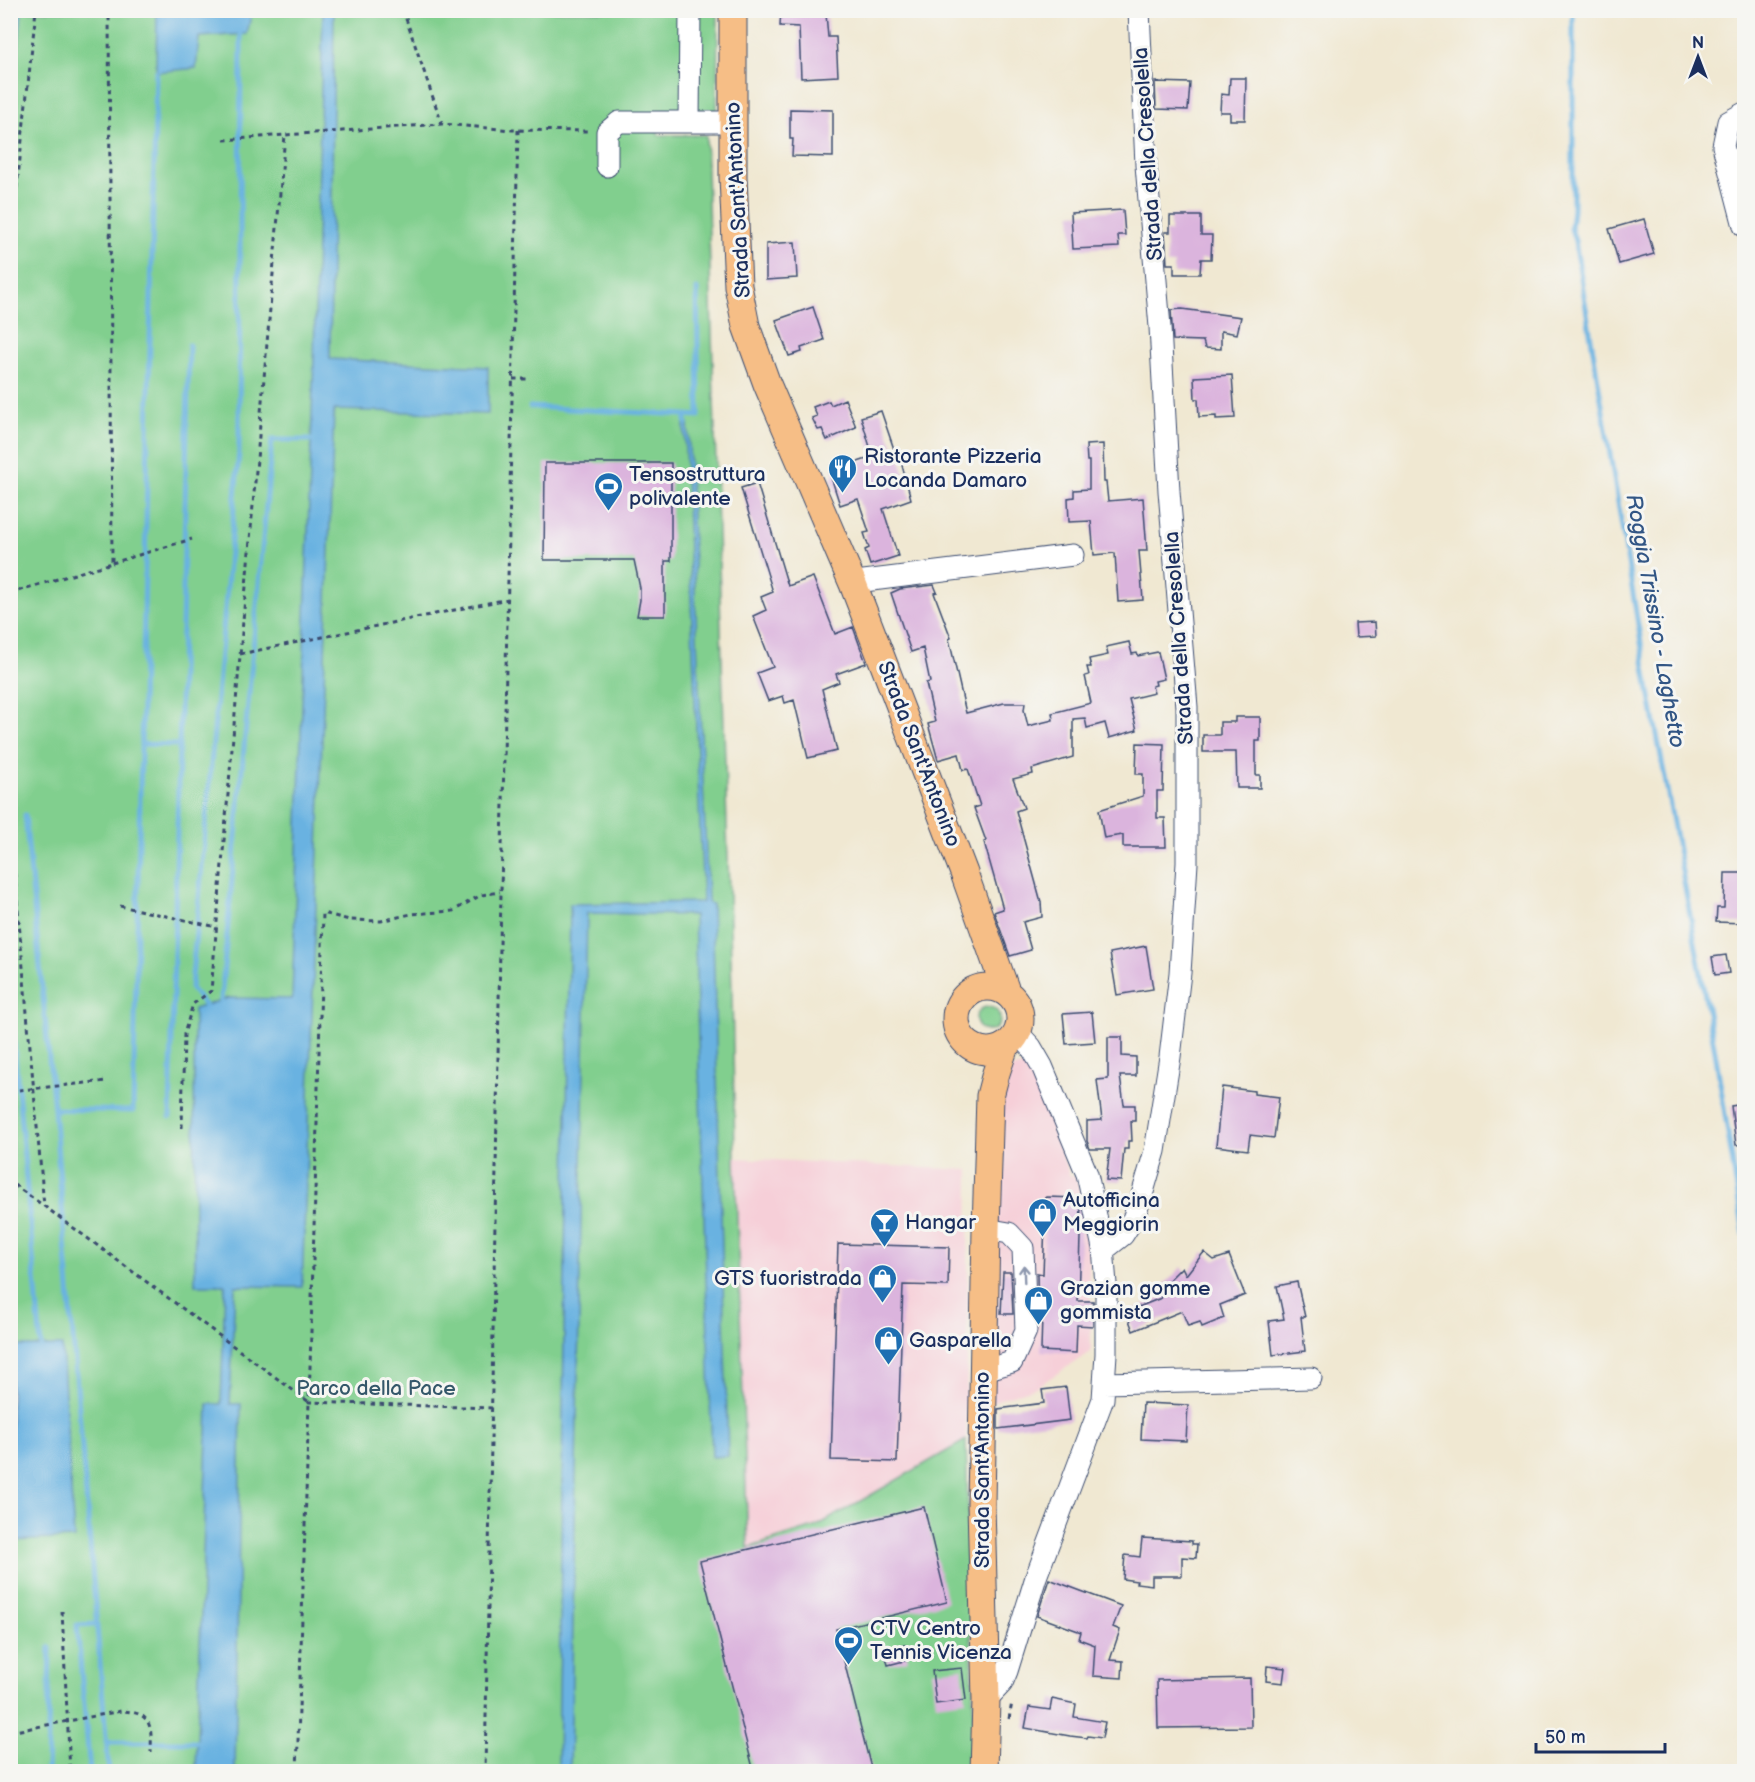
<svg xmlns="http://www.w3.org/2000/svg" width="1755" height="1782" font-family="'Balsamiq Sans',sans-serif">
	<rect width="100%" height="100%" fill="#f6f6f2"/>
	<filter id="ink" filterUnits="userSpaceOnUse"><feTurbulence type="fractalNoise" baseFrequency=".0167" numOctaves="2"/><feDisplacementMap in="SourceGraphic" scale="12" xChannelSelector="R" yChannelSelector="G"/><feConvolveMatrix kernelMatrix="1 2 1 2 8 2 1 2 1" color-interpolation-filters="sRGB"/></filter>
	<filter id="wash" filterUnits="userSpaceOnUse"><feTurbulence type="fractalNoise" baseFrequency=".008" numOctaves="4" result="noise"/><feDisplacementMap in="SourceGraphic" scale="24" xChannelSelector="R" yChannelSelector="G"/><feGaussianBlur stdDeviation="1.35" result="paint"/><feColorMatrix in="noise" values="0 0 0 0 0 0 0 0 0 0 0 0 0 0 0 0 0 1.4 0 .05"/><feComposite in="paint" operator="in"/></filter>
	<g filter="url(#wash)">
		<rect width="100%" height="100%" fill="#f0e8d2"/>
		<!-- built -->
		<path fill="#f6cfd8" d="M1026,1065L1042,1102L1070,1176L1075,1175L1086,1212L1090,1287L1091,1352L1036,1387L989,1403L999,1072Z
			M735,1158L969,1170L966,1440L817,1526L748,1549Z"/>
		<!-- green -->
		<path fill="#81cf8e" stroke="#4e7f76" stroke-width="1.5" d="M11,11H718L717,110L659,111L658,135H706L732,991L735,1158L748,1548L817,1526L966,1440L975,1771L11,1772Z
			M976 1019a12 12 0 1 1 24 0a12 12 0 1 1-24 0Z"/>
		<!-- water -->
		<path fill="#69b2e1" stroke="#4270a0" stroke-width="1.5" d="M11,10L22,11L11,119L10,11Z
			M157,11V10L252,11L247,34L199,37L196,68L156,72Z
			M323,11H334L330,359L488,367V414L334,410L302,1287L235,1286L230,1404H241L235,1771H196L208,1404H221L225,1285H195L194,1009L228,998L292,999L314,356Z
			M688,422L708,903L712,904L728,1456L712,1457L694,915L587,913L570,1771H558L570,904L703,902L684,423Z
			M11,1346H62L74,1538L11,1541Z"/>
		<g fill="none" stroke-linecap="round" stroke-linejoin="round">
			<!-- stream -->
			<path stroke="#69b2e1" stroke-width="5" d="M1573,10V209L1571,228L1575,241L1649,691L1715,1051L1744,1234
				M530,407L686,415
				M686,423V415L699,416L697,289
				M141,744L179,745
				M25,815L54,1109
				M10,999L41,1346
				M221,1000L272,440H312
				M205,1006L191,988L239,452L241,34
				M170,1117L189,345
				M106,1742H197
				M47,1772L50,1647
				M90,1772L77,1625L96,1624
				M109,1772L54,1109L133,1111L156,72"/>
		</g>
		<g id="blocks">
			<!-- building -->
			<path fill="#dbb4dd" d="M781,10H813L814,15L826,14L828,37H836L838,76L801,78L799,27L780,26Z
				M1230,78H1246L1245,120H1230V112H1220L1221,94L1229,95Z
				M1155,82L1190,83L1188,110L1156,109Z
				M790,109L833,110V157L792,156L793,139H790Z
				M1123,210L1125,235H1118L1119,247L1073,249L1071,213Z
				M1170,216H1201V235H1212L1211,259H1201L1200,274H1174V264H1167L1165,232H1170Z
				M1644,219L1654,254L1619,264L1609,229Z
				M795,242L797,278L766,280V244Z
				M813,307L824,340L801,348L802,352L789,356L776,320Z
				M1182,309L1241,317L1237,334L1221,331V349L1205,348L1203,341L1173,340L1171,310Z
				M1232,375L1235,418L1216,419V416L1199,417L1198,399H1195L1194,377Z
				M845,399L856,427L827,440L822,429L818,430L812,418L817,416L813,407L829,401L831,405Z
				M881,411L896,455L899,454L911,499L883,509L898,556L870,565L865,550L869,548L864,533L869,532L858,499L840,505L831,477L835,475L833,470L873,457L861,417Z
				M1103,444L1104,482H1106L1108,501L1143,498L1147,551H1139L1143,600L1118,602L1115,553L1094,555L1091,521L1069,522L1068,498L1074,497V490L1089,489V461H1087L1086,445Z
				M545,463H671V561H665V616H637L640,600V588L634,560H544Z
				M757,483L788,586L813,577L835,634L853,627L866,663L836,674L839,682L822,689L837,751L808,758L794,700L785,703L783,696L768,701L757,673L773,667L753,616L766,610L761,597L773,592L741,488Z
				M934,585L937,592L934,593L951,638L949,639L966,713L1004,703H1025L1024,710L1028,726L1053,720L1052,713L1091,703L1085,676L1089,675L1087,667H1091L1089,659L1108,655L1106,647L1129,642L1132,654L1137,653L1138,656L1158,652L1164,679L1155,681L1156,685L1152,686L1154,693L1129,699L1137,730L1109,738L1105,723L1087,728L1085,718L1073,719V757L1032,769L1033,774L1013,779L1024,808L1016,811L1041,902L1042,917L1023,922L1031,950L1010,956L994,912L1003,909L984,842L986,841L974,808L980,806L968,769L963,770L959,754L938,760L928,724L935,722L926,683L930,682L923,648L911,652L891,593L900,589Z
				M1375,622L1376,636L1356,637L1355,623Z
				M1235,717H1260V741H1256V775H1260V788H1237L1236,752H1203V735H1220V722H1235Z
				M1137,743L1164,744L1163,791H1157V818H1165L1166,847H1123V835L1104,838L1099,810L1143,796V774H1136Z
				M1725,873H1744V923L1716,922L1717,908H1724Z
				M1146,946L1153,989L1117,995L1110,953Z
				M1726,955L1729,973L1715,975L1712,957Z
				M1092,1012L1095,1042L1066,1044L1063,1014Z
				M1108,1037H1122V1056L1136,1057V1076H1120L1124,1105H1135V1121H1131L1132,1141H1128V1149H1124L1121,1181L1106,1180L1110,1149H1090L1087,1141V1121L1102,1120L1097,1080L1108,1079Z
				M1222,1087L1254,1091V1094L1279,1097L1274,1138L1250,1135L1248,1150L1216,1146Z
				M1744,1104V1144L1736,1145L1731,1106Z
				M1046,1197L1079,1198L1081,1205L1078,1301H1093V1326L1077,1325L1076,1353L1041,1351L1042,1316L1038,1315L1037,1273L1043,1274Z
				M838,1244L949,1247L948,1286L903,1285L897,1462L831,1460Z
				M1204,1252L1214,1260L1229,1255L1245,1295L1220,1305L1224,1318L1202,1327L1200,1322L1188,1326L1182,1311L1133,1331L1126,1312L1161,1298L1158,1291L1182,1267L1186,1275Z
				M1003,1272H1011L1013,1314H1001Z
				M1297,1282L1305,1317H1301L1305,1351L1273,1355L1269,1321L1284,1319L1277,1286Z
				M1066,1387L1070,1420L998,1429V1409L1044,1403L1042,1390Z
				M1143,1403L1188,1405L1186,1441L1141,1439Z
				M924,1507L947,1602L836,1629L872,1772H754L700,1561Z
				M1142,1538L1192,1541V1544H1197L1196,1558L1182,1557V1576H1152V1585L1136,1583L1137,1581L1123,1579L1125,1555L1140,1557Z
				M1049,1579L1121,1606L1113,1627L1120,1630L1110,1660L1123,1661L1122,1678L1093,1676L1095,1645L1079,1639L1081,1632L1037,1616Z
				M905,1645L908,1660L888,1665L884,1650Z
				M1267,1666L1285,1668L1283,1683L1266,1681Z
				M962,1668L966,1700L936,1704L932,1671Z
				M1250,1678L1251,1727L1158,1728L1157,1680Z
				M1052,1699L1076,1704L1074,1717L1105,1722L1102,1738L1088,1736L1087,1738L1070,1736L1025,1728L1029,1707L1050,1710Z"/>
		</g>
	</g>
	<g filter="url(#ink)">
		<use href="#blocks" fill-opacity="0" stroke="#3b4b6f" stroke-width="1.5"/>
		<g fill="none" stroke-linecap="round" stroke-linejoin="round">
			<defs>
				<path id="minor" d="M1744,113L1728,122L1723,146L1744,226
					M689,121L690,10
					M607,166V132L619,122H732
					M853,584L864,581L1073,555
					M1103,1248L1109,1246L1123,1235L1133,1219L1142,1195L1155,1151L1170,1057L1180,973L1187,863V707L1169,491L1160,327L1146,165L1139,10
					M982,1367L992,1368L1012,1362L1026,1331L1023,1248L1009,1233L986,1229
					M1104,1383L1311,1378
					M986,1700L1002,1683L1007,1671L1036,1577L1103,1399L1106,1354V1284L1103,1248L1087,1174L1042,1066L1031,1047L1018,1033"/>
				<path id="major" d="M733,10V177L738,286L746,326L767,384L853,584L964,873L1006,991
					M956 1019a32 32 0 1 1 64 0a32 32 0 1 1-64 0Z
					M984,1772L986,1700L981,1504L986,1229L990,1096L996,1073L1005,1046"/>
			</defs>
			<!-- minor casing -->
			<use href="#minor" stroke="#3b4b6f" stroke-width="23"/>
			<!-- major casing -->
			<use href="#major" stroke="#3b4b6f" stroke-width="29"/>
			<!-- path -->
			<path stroke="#3b4b6f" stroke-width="3" stroke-dasharray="4.5 4.5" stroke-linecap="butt" d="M403,10L442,124L512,130L590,131
				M224,140L285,135
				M10,251L36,10
				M513,379H531
				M112,563L192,539
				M10,593L112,563L109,10
				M240,654L508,599
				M10,820L44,1206L309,1402L297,1772
				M120,906L217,927
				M1025,1000L1033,1019
				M10,1091L106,1081
				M182,1128L184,1034L193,1004L211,991L285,135L442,124
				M14,1185L44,1206
				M492,1408L309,1402L323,913L349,920L381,921L411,914L453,911L481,895L500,892
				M62,1611L70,1772
				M1009,1719L1012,1702
				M10,1732L121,1711C151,1712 152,1725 151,1752
				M485,1772L501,892L518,130"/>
			<!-- minor -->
			<use href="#minor" stroke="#fff" stroke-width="21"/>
			<!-- major -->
			<use href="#major" stroke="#f6be86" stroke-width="27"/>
		</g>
		<!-- one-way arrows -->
		<defs><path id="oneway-shaft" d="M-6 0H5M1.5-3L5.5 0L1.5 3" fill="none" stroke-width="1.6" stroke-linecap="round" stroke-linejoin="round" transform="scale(1.5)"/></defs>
		<use stroke="#8d97ae" href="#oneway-shaft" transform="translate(1024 1274) rotate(-92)"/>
	</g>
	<!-- icons -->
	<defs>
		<symbol id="restaurant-pin" viewBox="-11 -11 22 30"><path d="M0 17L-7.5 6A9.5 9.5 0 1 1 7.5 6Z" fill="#1f6fb2" stroke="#f6f6f2"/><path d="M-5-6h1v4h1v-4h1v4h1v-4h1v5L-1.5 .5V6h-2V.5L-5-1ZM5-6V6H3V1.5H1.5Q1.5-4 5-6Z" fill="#fff"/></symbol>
		<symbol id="stadium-pin" viewBox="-11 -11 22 30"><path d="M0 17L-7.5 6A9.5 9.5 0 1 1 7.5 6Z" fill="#1f6fb2" stroke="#f6f6f2"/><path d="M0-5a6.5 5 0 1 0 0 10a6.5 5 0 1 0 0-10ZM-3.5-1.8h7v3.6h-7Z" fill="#fff"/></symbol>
		<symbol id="shop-pin" viewBox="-11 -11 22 30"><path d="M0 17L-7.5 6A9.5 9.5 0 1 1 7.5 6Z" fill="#1f6fb2" stroke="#f6f6f2"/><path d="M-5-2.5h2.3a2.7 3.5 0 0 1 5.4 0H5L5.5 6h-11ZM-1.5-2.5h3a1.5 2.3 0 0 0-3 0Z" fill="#fff"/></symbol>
		<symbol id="bar-pin" viewBox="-11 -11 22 30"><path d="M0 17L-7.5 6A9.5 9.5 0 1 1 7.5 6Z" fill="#1f6fb2" stroke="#f6f6f2"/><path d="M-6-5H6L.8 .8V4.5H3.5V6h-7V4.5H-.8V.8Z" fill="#fff"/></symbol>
	</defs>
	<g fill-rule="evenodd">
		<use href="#restaurant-pin" x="826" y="452" width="33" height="45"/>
		<use href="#stadium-pin" x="592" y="470" width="33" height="45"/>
		<use href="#shop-pin" x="1026" y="1196" width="33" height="45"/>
		<use href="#bar-pin" x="868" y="1206" width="33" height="45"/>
		<use href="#shop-pin" x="866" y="1262" width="33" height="45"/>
		<use href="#shop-pin" x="1022" y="1284" width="33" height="45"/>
		<use href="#shop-pin" x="872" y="1324" width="33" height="45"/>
		<use href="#stadium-pin" x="832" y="1624" width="33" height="45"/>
	</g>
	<g text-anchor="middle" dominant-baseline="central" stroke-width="6" stroke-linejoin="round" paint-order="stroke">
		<!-- street labels -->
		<g font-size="21" fill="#1b2f5e" stroke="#f6f6f2">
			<text transform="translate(1148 154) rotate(-94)">Strada della Cresolella</text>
			<text transform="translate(738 200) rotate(-93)">Strada Sant'Antonino</text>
			<text transform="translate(1179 638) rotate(-94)">Strada della Cresolella</text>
			<text transform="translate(919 754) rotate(69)">Strada Sant'Antonino</text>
			<text transform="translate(982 1470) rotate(-90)">Strada Sant'Antonino</text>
		</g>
		<!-- poi labels -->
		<g font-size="21" fill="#1b2f5e" stroke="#f6f6f2" text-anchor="start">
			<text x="864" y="456">Ristorante Pizzeria<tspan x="864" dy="24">Locanda Damaro</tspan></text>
			<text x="629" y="474">Tensostruttura<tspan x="629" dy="24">polivalente</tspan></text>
			<text x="1063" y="1200">Autofficina<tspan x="1063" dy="24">Meggiorin</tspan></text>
			<text x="905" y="1222">Hangar</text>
			<text x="862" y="1278" text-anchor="end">GTS fuoristrada</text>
			<text x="1060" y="1288">Grazian gomme<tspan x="1060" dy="24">gommista</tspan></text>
			<text x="909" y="1340">Gasparella</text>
			<text x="870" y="1628">CTV Centro<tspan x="870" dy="24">Tennis Vicenza</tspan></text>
		</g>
		<!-- park labels -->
		<g font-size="21" fill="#34576a" stroke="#f6f6f2">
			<text x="376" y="1388">Parco della Pace</text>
		</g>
		<!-- water labels -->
		<g font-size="22" font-style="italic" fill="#325685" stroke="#f6f6f2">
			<text transform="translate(1655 621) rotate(80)">Roggia Trissino - Laghetto</text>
		</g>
	</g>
	<!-- margin -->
	<rect width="1755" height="1782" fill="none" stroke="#f6f6f2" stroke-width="36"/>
	<!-- north arrow -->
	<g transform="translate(1698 57)" stroke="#f6f6f2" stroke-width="4.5" paint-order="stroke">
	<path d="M0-4.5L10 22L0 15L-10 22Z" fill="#1b2f5e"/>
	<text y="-9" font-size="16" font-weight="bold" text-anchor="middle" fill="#1b2f5e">N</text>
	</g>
	<!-- scale -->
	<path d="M1536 1743v9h129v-9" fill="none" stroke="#1b2f5e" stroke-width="3"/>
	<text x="1545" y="1743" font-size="18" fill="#1b2f5e" stroke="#f6f6f2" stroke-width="4.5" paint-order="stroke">50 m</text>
</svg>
